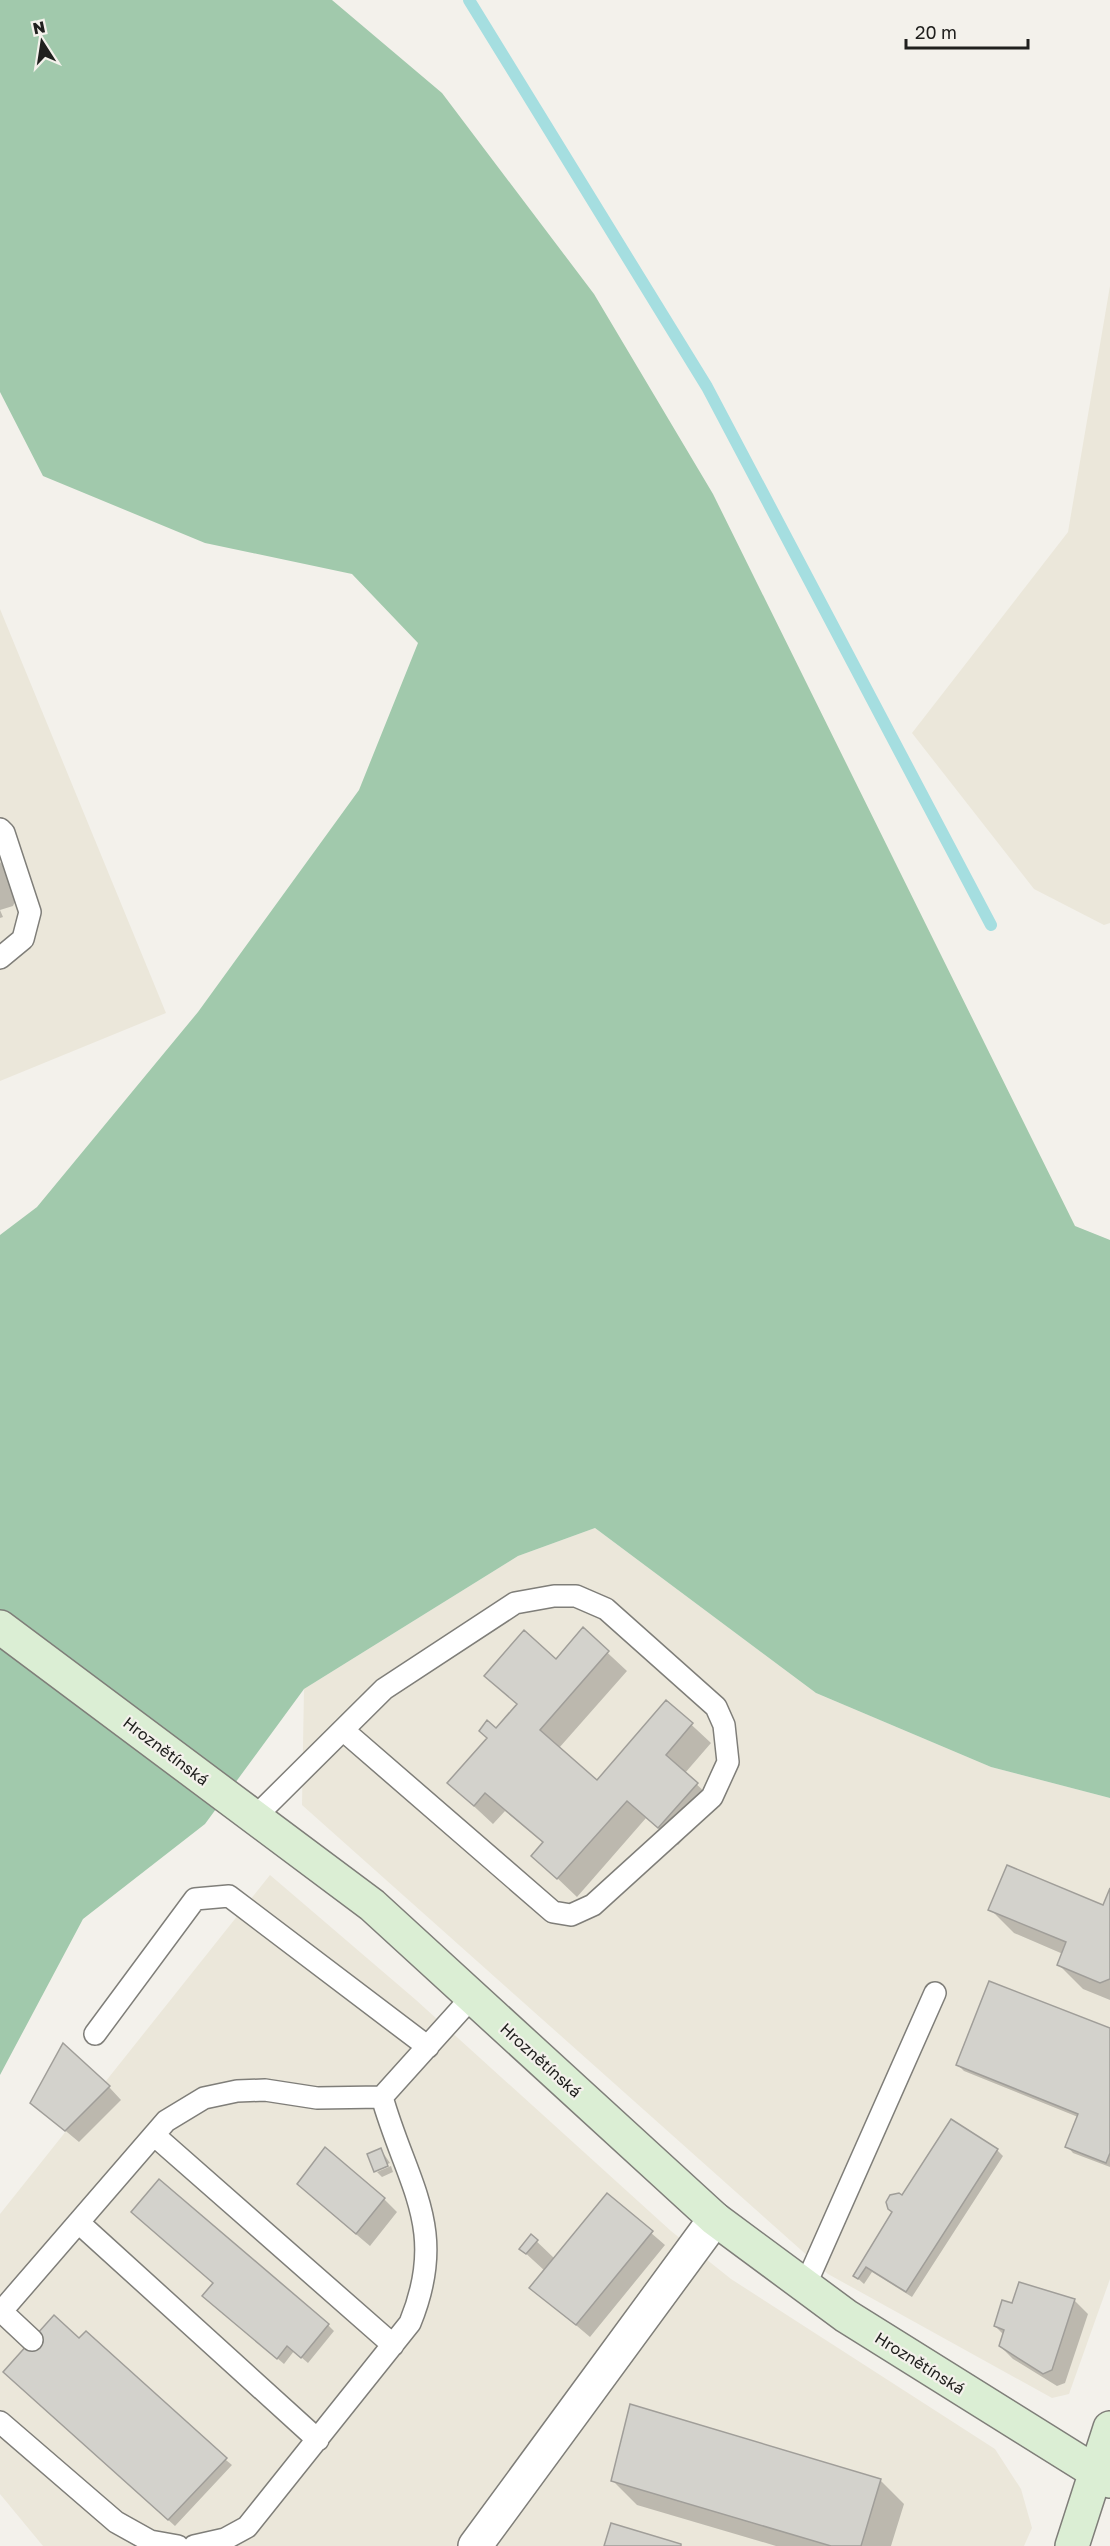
<svg xmlns="http://www.w3.org/2000/svg" width="1110" height="2546" font-family="'Golos Text',sans-serif">
	<rect width="100%" height="100%" fill="#f3f1eb"/>
	<!-- built -->
	<path fill="#ebe7da" d="M1110,286V923L1104,925L1034,889L912,733L1068,532Z
		M0,609L166,1013L0,1081Z
		M595,1528L816,1693L991,1767L1110,1798V2279L1069,2394L1052,2398L828,2274L302,1805L304,1689L518,1556Z
		M270,1875L416,2000L671,2231L731,2279L995,2449L1021,2489L1032,2528L1024,2546H43L0,2494V2214Z"/>
	<!-- forest -->
	<path fill="#a1c9ac" d="M0,0H332L442,93L594,294L713,494L1075,1226L1110,1240V1798L991,1767L816,1693L595,1528L518,1556L304,1689L205,1824L83,1919L0,2075V1235L37,1207L198,1012L359,790L418,643L352,574L205,543L43,476L0,392Z"/>
	<!-- shadow -->
	<path fill="#0003" d="M0,862L10,872L18,895L13,906L0,910L3,917L0,918Z
		M583,1630L627,1671L559,1748L598,1782L667,1702L711,1743L685,1773L716,1803L678,1845L646,1818L577,1897L533,1855L543,1843L505,1811L493,1824L449,1783L518,1705L487,1676L556,1661Z
		M1110,1892V2000L1083,1989L1058,1964L1063,1954L1014,1933L990,1909L1104,1907Z
		M1110,2030V2167L1073,2153L1067,2146L1078,2117L964,2071L958,2065Z
		M109,2087L121,2100L79,2142L32,2103Z
		M381,2150L390,2163L376,2169V2172L375,2171Z
		M997,2150L1003,2156L912,2297L872,2272L864,2284L855,2276L903,2197Z
		M391,2166L393,2172L382,2177L377,2172Z
		M607,2195L665,2245L590,2337L531,2287L545,2271L521,2249L531,2236L555,2259Z
		M312,2197L384,2199L397,2212L370,2246Z
		M1020,2283L1075,2301L1088,2314L1065,2383L1057,2386L1013,2359L1000,2346L1004,2335L995,2326L1013,2305Z
		M211,2302L328,2325L334,2331L308,2363L294,2351L284,2364Z
		M80,2340L232,2465L175,2526L11,2378Z
		M880,2480L904,2504L891,2546H776L637,2505L613,2481Z"/>
	<g fill="none" stroke-linecap="round" stroke-linejoin="round">
		<!-- stream -->
		<path stroke="#a5dee0" stroke-width="12" d="M469,0L707,387L991,925"/>
	</g>
	<!-- building -->
	<path fill="#d3d2cc" stroke="#a09e99" stroke-width="1.5" d="M583,1627L609,1651L540,1730L597,1780L666,1700L693,1723L666,1755L698,1783L658,1828L627,1801L557,1879L531,1856L543,1842L485,1793L474,1806L447,1783L487,1738L479,1731L487,1720L496,1728L517,1704L484,1676L524,1630L556,1659Z
		M1007,1865L1103,1905L1110,1888V1979L1100,1983L1057,1965L1066,1942L988,1910Z
		M989,1981L1110,2028V2153L1106,2163L1065,2147L1078,2114L956,2065Z
		M63,2043L110,2086L65,2131L30,2103Z
		M951,2119L998,2149L906,2292L866,2267L858,2279L853,2276L892,2212L888,2209L886,2202L890,2195L899,2193L902,2195Z
		M325,2147L385,2198L356,2234L297,2184Z
		M381,2148L388,2166L374,2172L367,2154Z
		M159,2179L329,2324L301,2358L287,2346L277,2359L202,2296L213,2283L131,2212Z
		M607,2193L653,2231L576,2325L529,2288Z
		M531,2234L538,2240L526,2254L519,2249Z
		M1019,2282L1075,2299L1052,2370L1043,2374L999,2346L1004,2330L994,2326L1002,2300L1012,2303Z
		M54,2315L79,2338L86,2331L227,2458L168,2520L3,2372Z
		M630,2404L881,2479L861,2546H831L611,2481Z
		M611,2523L681,2544V2546H604Z"/>
	<g fill="none" stroke-linecap="round" stroke-linejoin="round">
		<defs>
			<path id="lane" d="M0,829L4,833L30,912L23,939L0,958
				M255,1817L384,1689L515,1603L554,1596H576L606,1609L716,1707L724,1725L728,1762L712,1797L593,1905L571,1915L553,1912L343,1730
				M95,2034L195,1899L229,1896L428,2047
				M154,2135L393,2345
				M79,2223L318,2440
				M805,2286L935,1993
				M1,2311L32,2340
				M0,2313L166,2121L204,2098L237,2091L265,2090L317,2098L382,2097L472,1997
				M0,2422L116,2522L150,2541L178,2546
				M194,2546L225,2539L247,2527L410,2323C449,2228 407,2185 382,2097"/>
			<path id="street" d="M475,2546L715,2219"/>
			<path id="secondary" d="M0,1627L372,1905L715,2219L846,2316L1110,2481
				M1072,2546L1110,2428"/>
		</defs>
		<!-- lane casing -->
		<use href="#lane" stroke="#7f7e79" stroke-width="24"/>
		<!-- street casing -->
		<use href="#street" stroke="#7f7e79" stroke-width="36"/>
		<!-- secondary casing -->
		<use href="#secondary" stroke="#7f7e79" stroke-width="36"/>
		<!-- lane -->
		<use href="#lane" stroke="#fff" stroke-width="21"/>
		<!-- street -->
		<use href="#street" stroke="#fff" stroke-width="33"/>
		<!-- secondary -->
		<use href="#secondary" stroke="#dbeed4" stroke-width="33"/>
	</g>
	<g text-anchor="middle" dominant-baseline="central" stroke-width="4.5" stroke-linejoin="round" paint-order="stroke">
		<!-- street labels -->
		<g font-size="16" fill="#20201e" stroke="#f3f1eb">
			<text transform="translate(166 1751) rotate(37)">Hroznětínská</text>
			<text transform="translate(541 2060) rotate(42)">Hroznětínská</text>
			<text transform="translate(920 2363) rotate(32)">Hroznětínská</text>
		</g>
	</g>
	<!-- north arrow -->
	<g transform="translate(42 42) rotate(348)" stroke="#f3f1eb" stroke-width="4.5" paint-order="stroke">
	<path d="M0-4.5L10 22L0 15L-10 22Z" fill="#20201e"/>
	<text y="-9" font-size="16" font-weight="bold" text-anchor="middle" fill="#20201e">N</text>
	</g>
	<!-- scale -->
	<path d="M906 39v9h122v-9" fill="none" stroke="#20201e" stroke-width="3"/>
	<text x="915" y="39" font-size="18" fill="#20201e" stroke="#f3f1eb" stroke-width="4.5" paint-order="stroke">20 m</text>
</svg>
